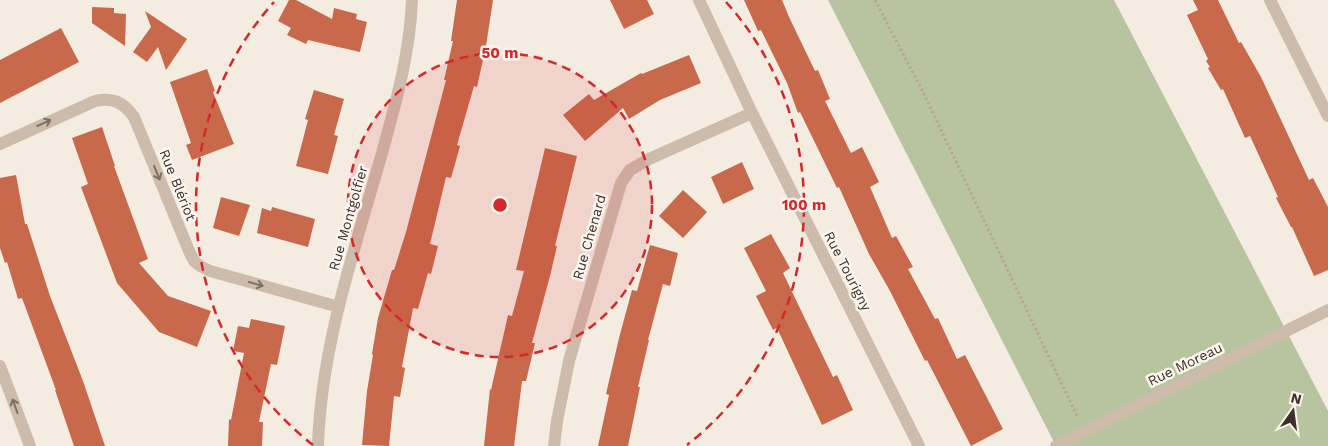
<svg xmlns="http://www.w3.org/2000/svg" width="1328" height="446" font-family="'Work Sans',sans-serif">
	<rect width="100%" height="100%" fill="#f4ebe1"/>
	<!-- green -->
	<path fill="#b8c4a0" d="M828,0H1114L1328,411V446H1056Z"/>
	<!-- building -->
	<path fill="#c8694b" d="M289,0H296L332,19L334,8L357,14L356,19L367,22L360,52L308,40L306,44L287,35L291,28L278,21Z
		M457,0H493L486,46L477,87L474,86L457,145L460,146L451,178L446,177L430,244L438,246L431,274L428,273L418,309L413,308L402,367L405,368L400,397L394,396L389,446L362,445L367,391L373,355L372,354L378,318L392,270H394L406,232L446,80H444L453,41H451Z
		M610,0H647L654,14L624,29Z
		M744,0H782L789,17L815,71L818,70L830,99L825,101L851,153L862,147L879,182L870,187L892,238L896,236L913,267L908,269L935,319L938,318L957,359L965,355L1003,429L971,446L927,360L925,361L890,291L869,254L839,187L837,188L800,112L798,113L787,83L761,30L758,31Z
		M1193,0H1218L1239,43L1241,42L1261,77L1309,180L1313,178L1328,207V270L1314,276L1292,227H1291L1276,198L1278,197L1250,136L1245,138L1223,89L1221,90L1208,68L1210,67L1206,61L1208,59L1187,15L1198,10Z
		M92,7L114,8V13L126,14L125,46L92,23Z
		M145,11L187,39L166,70L158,47L147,62L133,52L151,27Z
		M61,28L79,62L0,103V60Z
		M689,55L701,83L660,100L629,119L623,108L585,141L563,115L589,94L594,100L641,73L642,74Z
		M207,69L215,91L213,92L234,144L192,160L186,145L191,143L170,82Z
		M314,90L344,99L334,135L338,136L328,174L296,166L308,120L305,119Z
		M102,127L115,166H114L148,259L139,263L168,296L211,311L197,347L159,332L117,283L81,187L88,184L72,138Z
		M545,148L577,156L555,246H557L551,272L532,343H535L526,381H522L514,446H484L490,389L491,390L508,315L512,316L524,271L516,270Z
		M742,162L754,189L723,204L711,177Z
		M16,175L25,224H27L50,296L83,381L105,446H74L55,390H56L22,298L18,299L7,262L5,263L0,248V178Z
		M683,190L707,212L683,238L659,216Z
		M221,197L250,205L239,236L213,228Z
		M272,207L315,219L308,247L257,233L262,208L271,211Z
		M771,234L790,268L783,273L833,377L837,375L853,410L822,425L777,328L773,330L756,296L766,291L744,248Z
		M650,245L678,253L670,286L663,284L648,340H649L638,387H640L628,446H598L609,395L606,394L619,338L632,290L637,291Z
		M251,319L285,326L277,365L271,364L259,422H263L262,446H228L229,419L231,420L244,353L233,351L238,326L249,328Z"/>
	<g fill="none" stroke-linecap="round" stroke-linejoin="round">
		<!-- path -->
		<path stroke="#b9a596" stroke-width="3" stroke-dasharray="2.5 2.5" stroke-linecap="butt" d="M875,0L922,90L1078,418"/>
		<!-- minor -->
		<path stroke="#cdbbac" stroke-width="12" d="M699,0L752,113L919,446
			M1270,0L1328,116
			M0,144L95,101C113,97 123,102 134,117L189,251L194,261L200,266L210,271L339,307
			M0,366L30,446
			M318,446C321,345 355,249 382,153C396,102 410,53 412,0
			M554,446L557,421L569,361L621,183L630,170L649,159L752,113
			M1056,446L1328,310"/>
	</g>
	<!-- one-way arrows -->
	<defs><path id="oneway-shaft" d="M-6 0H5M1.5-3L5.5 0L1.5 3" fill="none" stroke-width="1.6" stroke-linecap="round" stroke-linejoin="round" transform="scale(1.25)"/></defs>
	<g stroke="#7d6f65">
		<use href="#oneway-shaft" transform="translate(44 123) rotate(-25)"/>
		<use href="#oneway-shaft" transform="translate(157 173) rotate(68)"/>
		<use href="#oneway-shaft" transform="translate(256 284) rotate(16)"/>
		<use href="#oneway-shaft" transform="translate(15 406) rotate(-110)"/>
	</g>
	<!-- distance rings -->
	<circle cx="500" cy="205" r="152" fill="#d62828" fill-opacity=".12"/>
	<g fill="none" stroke="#d62828" stroke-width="2.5" stroke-dasharray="9 6">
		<circle cx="500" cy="205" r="152"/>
		<path d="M313 445A304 304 0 0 1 274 2M726 2A304 304 0 0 1 687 445"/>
	</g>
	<g text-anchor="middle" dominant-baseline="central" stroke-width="5" stroke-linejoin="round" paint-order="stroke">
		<!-- street labels -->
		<g font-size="14" fill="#3b302b" stroke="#fbf5ee">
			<text transform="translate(178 185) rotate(68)">Rue Blériot</text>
			<text transform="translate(348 218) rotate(-74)">Rue Montgolfier</text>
			<text transform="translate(589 237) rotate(-74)">Rue Chenard</text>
			<text transform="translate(848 271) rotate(63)">Rue Tourigny</text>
			<text transform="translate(1185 364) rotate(-26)">Rue Moreau</text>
		</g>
	</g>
	<circle cx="500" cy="205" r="8" fill="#d62828" stroke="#fbf5ee" stroke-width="2.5"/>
	<g font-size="15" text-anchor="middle" font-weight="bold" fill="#d62828" stroke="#fbf5ee" stroke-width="5" stroke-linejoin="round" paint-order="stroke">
		<text x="500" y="58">50 m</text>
		<text x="804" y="210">100 m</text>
	</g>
	<!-- north arrow -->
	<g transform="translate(1293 411) rotate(14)" stroke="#fbf5ee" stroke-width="4" paint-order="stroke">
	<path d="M0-4L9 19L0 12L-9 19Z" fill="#3b302b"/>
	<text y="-8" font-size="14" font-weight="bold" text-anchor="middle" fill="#3b302b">N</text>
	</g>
</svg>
